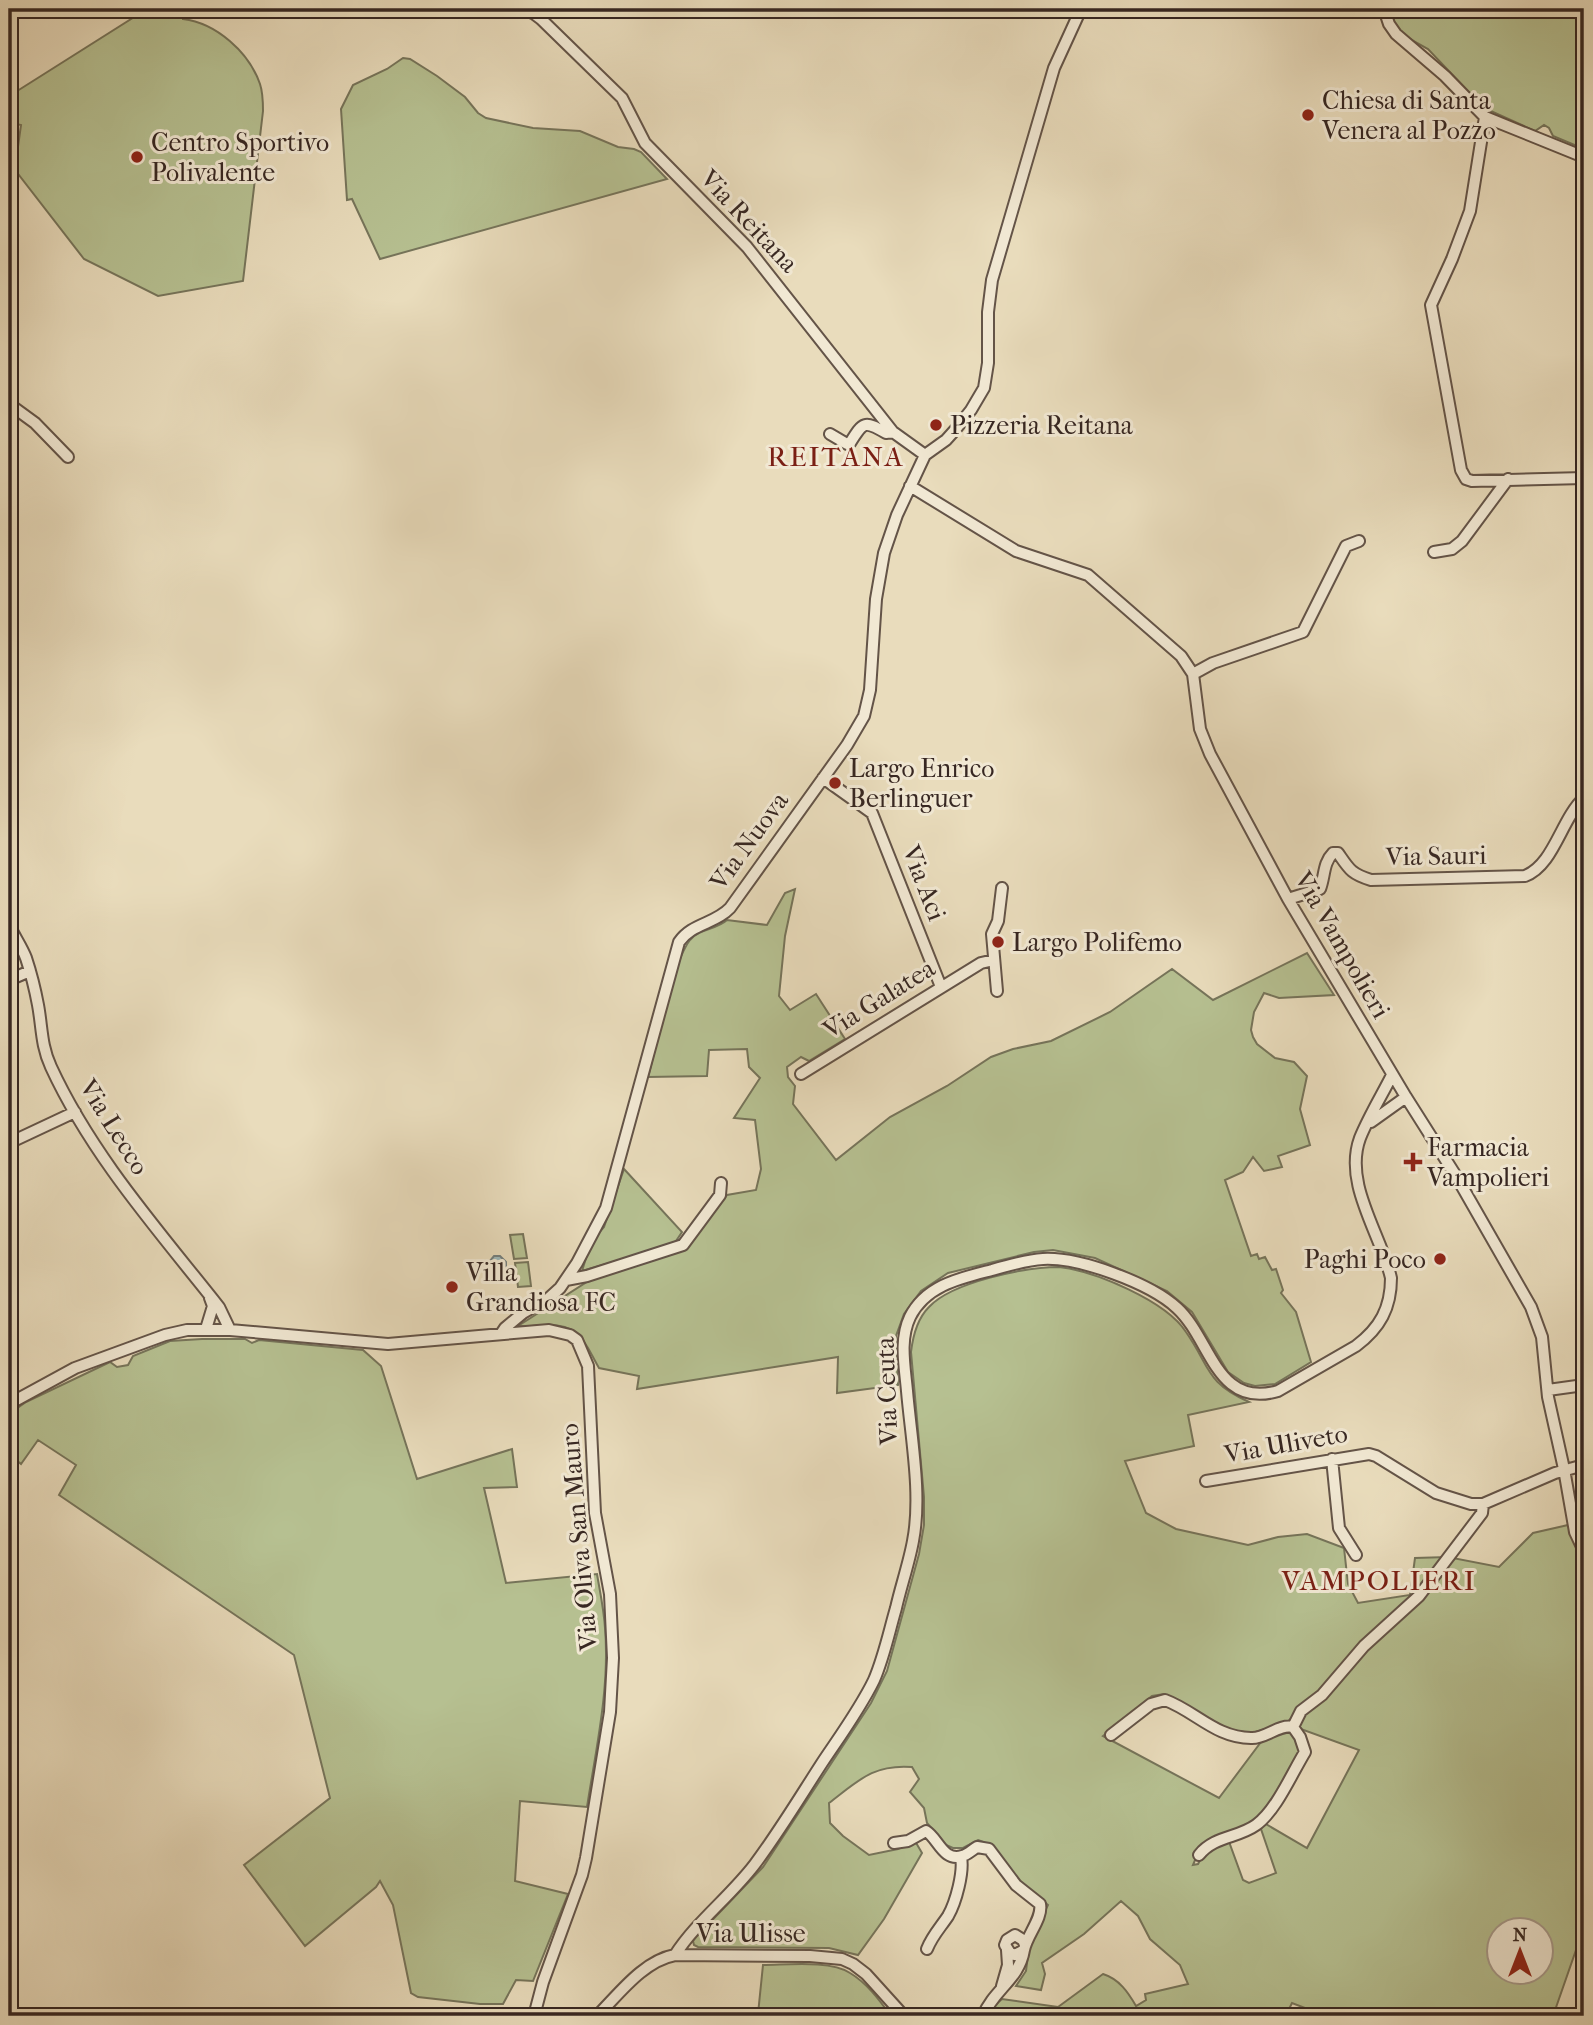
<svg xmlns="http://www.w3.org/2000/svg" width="1593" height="2025" font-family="'IM FELL French Canon',serif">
	<rect width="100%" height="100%" fill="#e9dcbc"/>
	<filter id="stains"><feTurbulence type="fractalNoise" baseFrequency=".00286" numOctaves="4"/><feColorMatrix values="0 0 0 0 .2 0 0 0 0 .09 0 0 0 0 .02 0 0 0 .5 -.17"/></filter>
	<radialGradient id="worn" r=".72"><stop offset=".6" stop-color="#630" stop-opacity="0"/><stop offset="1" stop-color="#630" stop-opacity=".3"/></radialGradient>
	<!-- green -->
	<path fill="#b6c091" stroke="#76745a" stroke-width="2" fill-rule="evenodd" d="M147,9H177L183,12V19C216,23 249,52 260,84C263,93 263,102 263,111L243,281L158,296L84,259L12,166L16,161L21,125L11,123L14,93Z
		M1388,9H1584V149L1553,136L1549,128L1544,125L1535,131L1484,108L1428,49L1408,38L1395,26Z
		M403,58L410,59L437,76L465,97L478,113L486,118L533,128L580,131L618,147L634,149L641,152L667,179L380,259L352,199L347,200L341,109L353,85L387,69Z
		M795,889L785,936L779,996L790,1010L816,994L845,1039L809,1061L801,1057L787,1067L788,1077L795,1086L793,1104L836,1160L890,1117L947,1086L991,1057L1013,1049L1051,1041L1110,1012L1172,969L1213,1000L1307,953L1334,995L1279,998L1264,993L1254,1012L1251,1030L1253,1037L1257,1044L1275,1058L1294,1062L1307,1076L1300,1109L1310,1145L1278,1156L1282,1167L1264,1171L1253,1157L1243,1172L1225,1180L1251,1256L1257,1254L1259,1259L1265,1257L1272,1270L1276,1269L1283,1290L1281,1293L1296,1312L1311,1362L1275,1384L1255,1386L1244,1383L1228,1372L1192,1312L1167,1291L1095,1258L1053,1250L1034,1252L948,1273L921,1291L904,1314L896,1336L898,1385L837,1393L838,1357L637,1389L639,1376L599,1368C584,1342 581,1324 546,1325C537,1325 527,1327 518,1326L590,1280L605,1273L686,1249L727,1195L756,1190L761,1169L755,1120L734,1118L760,1078L749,1067L747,1049L709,1050L707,1076L648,1077C657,1046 672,963 690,940C700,928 716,930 727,920L767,925L785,893Z
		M624,1169L682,1232L676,1241L668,1246L582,1271L591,1242L604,1227Z
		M523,1234L527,1258L514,1259L510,1235Z
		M528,1262L531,1286L518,1287L515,1263Z
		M1059,1267C1095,1271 1166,1301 1186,1332C1211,1368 1205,1382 1249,1402L1188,1415L1194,1446L1125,1461L1146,1513L1176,1529L1248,1545L1278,1537L1307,1534L1344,1548L1348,1584L1358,1603L1410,1595L1415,1558L1447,1557L1416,1596L1319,1695L1287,1722L1252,1733L1231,1730L1211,1722L1164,1694L1152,1696L1103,1736L1219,1798L1261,1742L1286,1730L1296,1737L1302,1751L1262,1817L1250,1824L1209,1839L1200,1848L1193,1865L1198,1864L1204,1853L1228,1839L1243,1880L1249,1883L1276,1873L1261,1829L1264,1823L1307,1848L1359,1750L1298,1728L1297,1722L1453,1558L1499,1567L1533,1533L1568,1525L1584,1560V1927L1553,2016H1326L1292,2003L1287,2013L1281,2016H989L993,2007L1002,1999L1058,2007L1103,1974C1119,1979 1128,1992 1136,2006L1146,2000L1145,1994L1188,1984L1180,1965L1150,1939L1138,1916L1121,1901L1084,1934L1042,1963L1045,1974L1041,1990L1016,1986L1026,1971L1030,1940L1048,1905C1038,1897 1027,1889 1018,1879C1002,1862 1002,1848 978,1840L963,1848H953L946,1845L927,1823L924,1808L910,1792L919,1779L912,1767C873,1764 858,1781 829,1803L830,1823L843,1836L869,1855L898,1849L915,1841L922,1853L884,1919L858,1955L829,1948L698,1947L694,1945L693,1941L697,1936L763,1867L871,1703L887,1671L919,1554L924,1525V1497L911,1352C913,1335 917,1319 929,1307C952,1282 1026,1267 1059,1267ZM1498,1930H1540V1972H1498Z
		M202,1339H245L252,1343L259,1340L363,1350L381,1366L417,1479L512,1449L517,1487L484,1488L506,1583L597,1574C600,1592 604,1610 605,1628C610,1687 596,1749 587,1807L520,1801L515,1881L568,1894L533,1981L516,1980L503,2004H480L418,1997L411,1993L393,1905L380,1881L376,1887L305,1946L244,1865L330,1798L294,1655L59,1495L76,1465L38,1440L21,1464L9,1454V1414L26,1402L110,1362L117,1367L128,1365L133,1356L170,1341Z
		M763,1965C787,1965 830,1960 850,1973C867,1983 880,2001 891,2016L758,2014Z"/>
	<!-- water -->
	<path fill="#9db9bc" stroke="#747f7e" stroke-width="2" d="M494,1256H500L506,1262V1278L503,1279L501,1283H494L489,1278V1262Z"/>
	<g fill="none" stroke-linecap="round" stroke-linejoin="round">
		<defs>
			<path id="minor" d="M521,9L533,13L541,19L622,98L645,143L747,247L893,432L925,455
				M1384,9L1389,24L1396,34L1445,76L1485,117L1584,157
				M1485,117L1470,211L1452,259L1431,305L1461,470L1466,479L1472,481L1584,478
				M9,404L35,423L68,457
				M830,434L847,444L850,443C863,422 864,420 886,433L893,432
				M925,455L946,440L955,430L971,410L984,388L988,363V312L992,280L1054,68L1081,9
				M910,486L1016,551L1088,575L1181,656L1193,674L1200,729L1210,754L1288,899L1406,1097L1456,1176L1531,1307L1542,1337L1548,1397L1564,1469L1575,1532L1584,1551
				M1434,552L1452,549L1462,541L1508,479
				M1193,674L1213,663L1303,632L1346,546L1359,541
				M823,778L872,813L941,987
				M1288,899L1320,889C1325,876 1323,863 1333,853H1338C1349,869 1351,874 1371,880L1525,876C1554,865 1561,819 1584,798
				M9,925C14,936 22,947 26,958C31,973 35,989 38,1005C42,1026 41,1046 51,1067C92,1156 159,1231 219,1307L230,1330
				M9,980L30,971
				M997,991L992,934L998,921L1002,888
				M801,1074L981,963L994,960
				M1371,1122L1406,1097
				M9,1143L75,1112
				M566,1280L587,1276L683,1245L720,1195L721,1183
				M206,1329L213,1306L210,1298
				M501,1334L505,1328L523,1313L549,1298L560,1288L577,1263L606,1208L679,942C692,923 715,924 730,908L847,745L864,716L870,690L876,599L884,553L897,515L925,455
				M1548,1390L1584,1385
				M9,1404L75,1368L165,1335L187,1330H230L388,1344L549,1330L570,1335L577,1340L588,1366L595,1513L610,1594L613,1658L610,1712L586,1858L582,1875L543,1982L534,2016
				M1332,1459L1339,1528L1356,1555
				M1206,1481L1369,1454L1376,1456L1436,1493L1471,1504H1483L1555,1473L1584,1465
				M1111,1735L1151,1704L1165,1700C1195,1711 1216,1738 1251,1738C1266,1739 1278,1724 1293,1727
				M894,1843L908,1841L926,1831C938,1838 943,1862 962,1856C967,1855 972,1850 977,1847L989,1849L1016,1885L1040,1904C1043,1918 1027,1935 1024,1950L1015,1955L1010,1953L1005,1945L1007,1940L1015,1935L1023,1940L1025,1945
				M1199,1855C1214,1836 1238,1838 1256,1825C1276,1811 1292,1773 1305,1752L1300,1737L1293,1727L1301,1711L1322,1695L1364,1646L1419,1596L1482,1513L1483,1504
				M927,1949C932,1936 940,1928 948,1916C956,1902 964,1872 961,1857
				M675,1955C697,1921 730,1897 755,1864C779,1832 800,1797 822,1763C840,1736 860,1709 874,1680C884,1657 889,1632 896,1608C901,1586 909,1563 913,1541C922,1495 911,1438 907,1391C905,1367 899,1340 910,1317C926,1285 961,1278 992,1270C1009,1265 1026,1260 1043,1259C1079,1257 1150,1283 1177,1308C1211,1339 1216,1409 1278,1391L1356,1346C1380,1328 1391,1308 1391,1278C1381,1234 1343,1184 1360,1138C1369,1116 1382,1095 1392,1075
				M1002,1986L1008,1965L1007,1950
				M597,2016C619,1994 643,1961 675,1955L810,1956L842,1959L853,1964L866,1974L904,2016
				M983,2016C994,1989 1019,1980 1024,1950"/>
		</defs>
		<!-- minor casing -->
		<use href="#minor" stroke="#645448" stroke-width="14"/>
		<!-- minor -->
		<use href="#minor" stroke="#f1e8d3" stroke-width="10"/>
	</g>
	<!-- markers -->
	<g fill="#8f2418" stroke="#f1e8d3" stroke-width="2.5">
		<circle cx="1308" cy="115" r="7"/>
		<circle cx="137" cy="157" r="7"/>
		<circle cx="936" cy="425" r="7"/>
		<circle cx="835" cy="783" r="7"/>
		<circle cx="998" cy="942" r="7"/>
		<path d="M1409.5 1151.5h7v7h7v7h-7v7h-7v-7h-7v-7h7z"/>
		<circle cx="1440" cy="1259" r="7"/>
		<circle cx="452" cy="1287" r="7"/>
	</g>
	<g text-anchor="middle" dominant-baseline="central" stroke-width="6" stroke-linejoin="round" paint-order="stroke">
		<!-- poi labels -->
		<g font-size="26" fill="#372722" stroke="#f1e8d3" text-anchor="start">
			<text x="1322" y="100">Chiesa di Santa<tspan x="1322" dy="30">Venera al Pozzo</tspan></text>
			<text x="151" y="142">Centro Sportivo<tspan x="151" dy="30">Polivalente</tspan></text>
			<text x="950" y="425">Pizzeria Reitana</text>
			<text x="849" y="768">Largo Enrico<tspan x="849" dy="30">Berlinguer</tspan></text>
			<text x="1012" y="942">Largo Polifemo</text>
			<text x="1427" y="1147">Farmacia<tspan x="1427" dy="30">Vampolieri</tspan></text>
			<text x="1426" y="1259" text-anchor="end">Paghi Poco</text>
			<text x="466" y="1272">Villa<tspan x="466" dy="30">Grandiosa FC</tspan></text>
		</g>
		<!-- street labels -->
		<g font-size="26" fill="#372722" stroke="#f1e8d3">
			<text transform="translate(749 221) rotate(47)">Via Reitana</text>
			<text transform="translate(749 841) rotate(-54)">Via Nuova</text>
			<text transform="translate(1436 856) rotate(-1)">Via Sauri</text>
			<text transform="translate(924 883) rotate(69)">Via Aci</text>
			<text transform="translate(1342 945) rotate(60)">Via Vampolieri</text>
			<text transform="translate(879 999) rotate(-32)">Via Galatea</text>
			<text transform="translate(114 1127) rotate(58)">Via Lecco</text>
			<text transform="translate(887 1391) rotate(-92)">Via Ceuta</text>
			<text transform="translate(1286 1444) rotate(-10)">Via Uliveto</text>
			<text transform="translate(579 1537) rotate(-95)">Via Oliva San Mauro</text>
			<text x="751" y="1933">Via Ulisse</text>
		</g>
		<!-- neighbourhood labels -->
		<g font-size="28" letter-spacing="2" fill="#7a1f14" stroke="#f1e8d3">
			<text x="836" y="456">REITANA</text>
			<text x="1379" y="1580">VAMPOLIERI</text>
		</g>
	</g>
	<!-- margin -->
	<rect width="1593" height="2025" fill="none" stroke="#e9dcbc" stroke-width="35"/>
	<rect x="10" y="10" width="1572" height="2004" fill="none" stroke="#372722" stroke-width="3.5"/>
	<rect x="18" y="18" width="1558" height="1990" fill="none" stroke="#372722" stroke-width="2"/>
	<!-- north arrow -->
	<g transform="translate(1520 1951)"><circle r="33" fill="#f1e8d3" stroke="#a79b8c" stroke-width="2"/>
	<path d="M0-5L12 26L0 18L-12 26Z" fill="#8f2418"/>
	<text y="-10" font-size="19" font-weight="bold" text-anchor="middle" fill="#372722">N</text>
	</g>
	<rect width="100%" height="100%" filter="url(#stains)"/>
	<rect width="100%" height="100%" fill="url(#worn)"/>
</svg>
